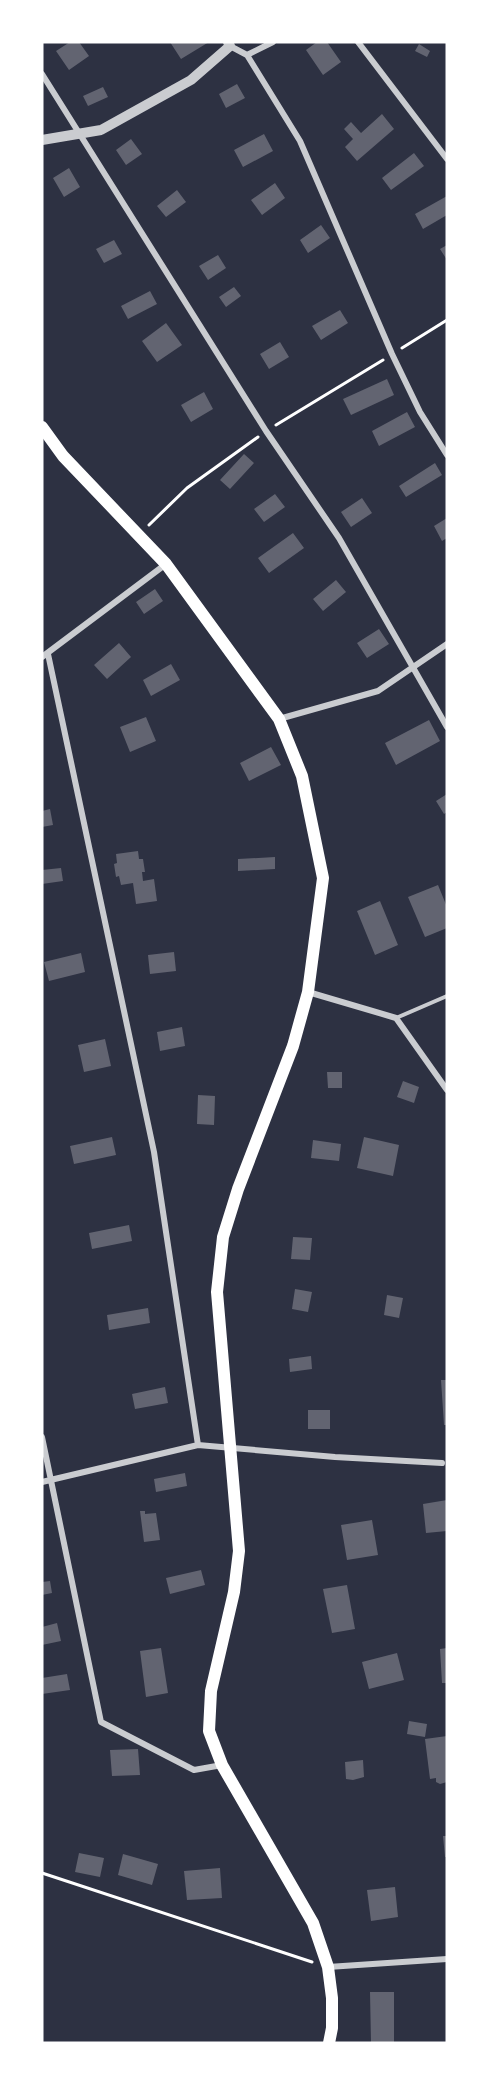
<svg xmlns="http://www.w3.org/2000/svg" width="489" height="2085" font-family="'Noto Sans',sans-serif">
	<rect width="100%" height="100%" fill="#2d3142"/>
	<!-- building -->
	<path fill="#626471" d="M70,42H79L89,56L69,70L56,51Z
		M170,42H209L181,59Z
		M317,42H327L341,62L323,75L306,50Z
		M419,44L430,51L427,57L415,51Z
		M237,84L245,98L226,108L219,94Z
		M103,87L108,97L88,106L83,96Z
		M382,114L394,129L357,161L345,147L353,139L344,129L351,122L361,133Z
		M264,134L273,151L243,167L234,150Z
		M131,139L142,154L126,165L116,150Z
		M414,153L424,166L391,190L382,178Z
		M69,168L80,187L64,197L53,178Z
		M275,183L285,198L262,215L251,200Z
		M177,190L186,202L166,217L157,206Z
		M447,196V215L423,229L415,214Z
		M321,225L330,238L308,253L300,240Z
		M114,240L122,254L104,263L96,249Z
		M447,245V260L440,249Z
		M218,255L226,268L208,280L199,266Z
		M234,287L241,296L226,307L219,297Z
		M150,291L157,304L128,319L121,306Z
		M340,310L348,323L321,340L312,326Z
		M166,323L182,345L157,362L142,341Z
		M280,342L289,357L269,369L260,354Z
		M387,379L394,395L351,415L343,399Z
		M204,392L213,409L191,422L181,405Z
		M407,412L415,427L379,446L372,431Z
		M244,454L254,463L230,489L220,480Z
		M435,463L442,475L406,497L399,486Z
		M275,494L285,507L264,522L254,509Z
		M362,498L372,513L351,527L341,512Z
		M447,518V538L442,541L434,526Z
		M293,533L304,548L269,573L258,558Z
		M336,580L346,592L323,611L313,599Z
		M155,589L163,601L144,614L136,602Z
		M379,629L389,644L367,658L357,643Z
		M119,643L131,657L107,679L94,665Z
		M171,664L180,680L151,696L143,680Z
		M146,717L156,741L130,752L120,727Z
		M429,720L440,741L396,765L385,743Z
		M271,747L281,765L249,781L240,763Z
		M447,794V812L444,814L436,801Z
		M50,809L53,825L42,827V811Z
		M138,851L139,859H143L145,872H142L143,881L154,879L157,901L136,904L133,883L121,885L119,876L116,877L114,864L117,863L116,854Z
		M275,857V869L238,871V859Z
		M61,868L63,881L42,884V870Z
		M438,885L447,907V928L425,937L408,897Z
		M380,901L398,945L375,955L357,911Z
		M174,952L176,971L150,974L148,955Z
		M81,953L85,972L49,981L44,962Z
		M182,1027L185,1046L160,1051L157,1032Z
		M105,1039L111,1066L84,1072L78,1045Z
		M327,1072H342V1088H328Z
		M403,1081L419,1087L414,1103L397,1097Z
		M198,1095L215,1096L214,1125L197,1124Z
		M112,1137L116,1155L74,1164L70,1146Z
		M364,1137L399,1145L393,1176L357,1168Z
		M313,1140L341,1144L339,1161L311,1158Z
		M129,1225L132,1241L92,1249L89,1233Z
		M293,1237L312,1238L310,1260L291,1259Z
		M295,1289L312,1292L308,1312L292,1309Z
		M387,1295L403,1298L399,1318L384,1315Z
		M148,1308L150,1323L109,1330L107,1315Z
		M311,1356L312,1369L290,1372L289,1359Z
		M441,1380H447V1425H444Z
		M165,1387L168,1403L135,1409L132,1394Z
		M308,1410H330V1429H308Z
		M185,1473L187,1486L156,1492L154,1479Z
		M447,1500V1531L426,1533L423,1504Z
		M140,1511H145V1514L156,1513L160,1540L144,1542Z
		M372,1520L378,1555L347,1560L341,1525Z
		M201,1570L205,1585L170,1594L166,1578Z
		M50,1581L52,1593L42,1595V1582Z
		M347,1585L355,1629L332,1633L323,1589Z
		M57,1623L61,1641L42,1645V1627Z
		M161,1648L168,1693L146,1697L140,1651Z
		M447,1648V1683H442L440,1649Z
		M397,1653L404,1680L369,1689L362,1662Z
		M67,1674L70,1690L42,1694V1678Z
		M409,1721L427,1724L425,1737L407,1734Z
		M447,1736V1782L440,1784L436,1782V1778L430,1779L425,1739Z
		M138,1749L140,1775L112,1776L110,1750Z
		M363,1760L364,1777L353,1780L346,1779L345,1762Z
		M443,1836H447V1857H445Z
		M79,1853L104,1858L100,1877L75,1872Z
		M123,1854L158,1864L152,1885L118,1875Z
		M220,1868L222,1898L187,1900L184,1871Z
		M395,1887L398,1917L371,1921L367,1890Z
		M370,1992H394V2043H371Z"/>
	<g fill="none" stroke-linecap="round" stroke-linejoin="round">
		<!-- path -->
		<path stroke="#fff" stroke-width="3" d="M402,348L447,320
			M276,425L383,360
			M149,525L187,488L258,437
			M42,1873L312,1962"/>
		<!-- service -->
		<path stroke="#caccd0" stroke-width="4" d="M396,1018L447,996"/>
		<!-- minor -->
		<path stroke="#caccd0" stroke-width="6" d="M358,42L447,159
			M230,46L247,55
			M247,55L300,141L392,354L420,412L447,455
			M247,55L273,42
			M42,74L266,431L339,538L447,727
			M48,654L154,1152L198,1445
			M42,657L166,564
			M279,719L378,691L447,644
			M308,992L396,1018L447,1090
			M42,1437L101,1722L194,1770L222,1765
			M42,1482L198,1445L335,1457L442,1463
			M328,1967L447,1959"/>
		<!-- tertiary -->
		<path stroke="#caccd0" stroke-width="10" d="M42,140L101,130L191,80L230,46L228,42"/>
		<!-- secondary -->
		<path stroke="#fff" stroke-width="12" d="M42,427L63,456L166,564L279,719L302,776L323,878L308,992L293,1046L238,1189L223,1237L217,1292L239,1551L234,1592L211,1691L209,1731L222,1765L313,1923L328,1967L332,1998V2028L329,2043"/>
	</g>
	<!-- border -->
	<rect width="489" height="2085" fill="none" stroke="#ffffff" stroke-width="87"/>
</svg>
